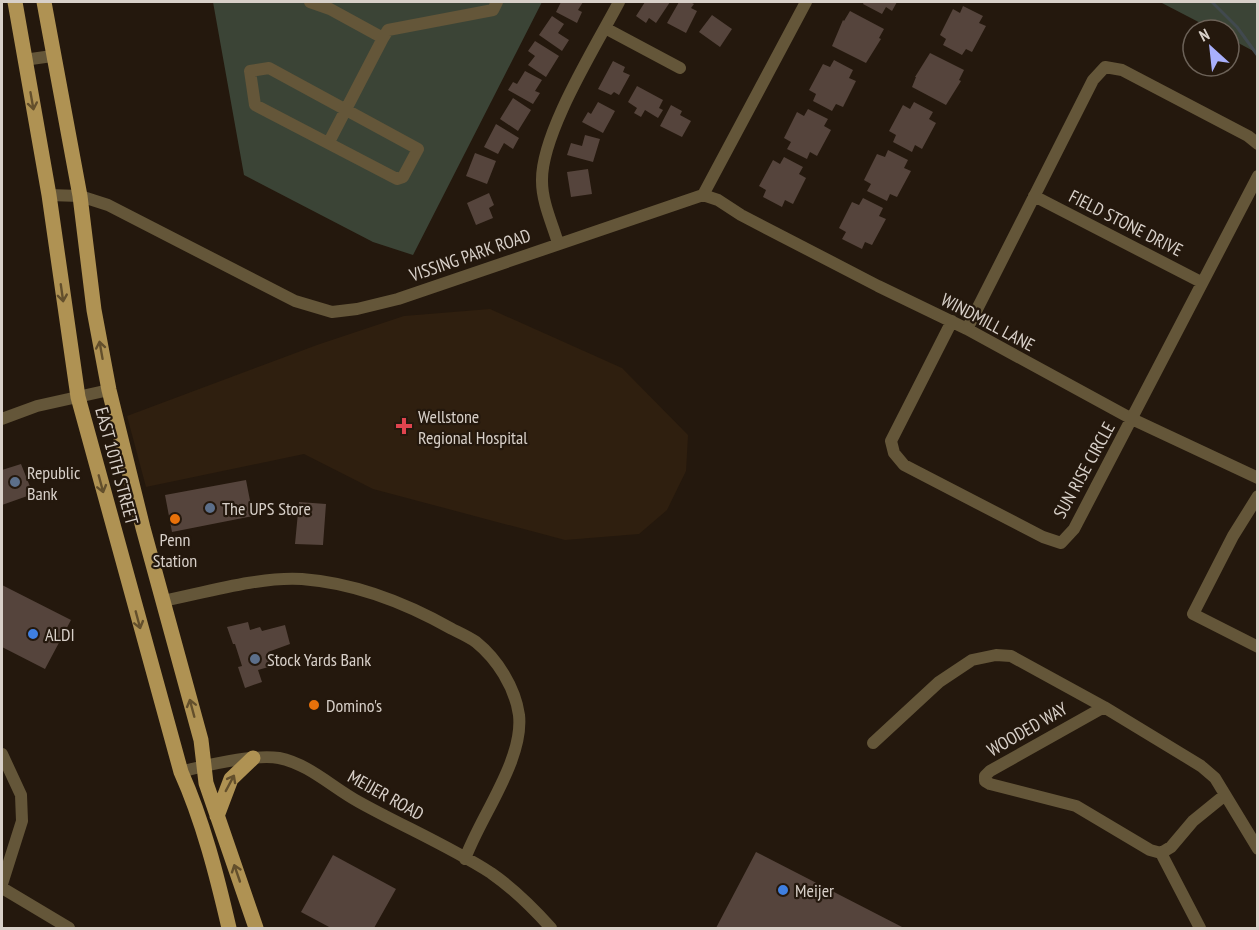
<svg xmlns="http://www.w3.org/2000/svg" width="1259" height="930" font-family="'PT Sans Narrow',sans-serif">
	<rect width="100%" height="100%" fill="#24180d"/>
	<!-- built -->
	<path fill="#2f1f0f" d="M490,309L622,368L688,435L686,471L667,510L639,534L565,540L373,489L304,454L146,487L127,416L317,345L404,316Z"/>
	<!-- green -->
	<path fill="#3b4436" d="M213,2H542L413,255L373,242L244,175Z
		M1160,2H1257V53L1229,38V30H1214Z"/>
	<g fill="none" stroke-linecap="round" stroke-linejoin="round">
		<!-- stream -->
		<path stroke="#41494e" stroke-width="3" d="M1212,2L1237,27L1258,56"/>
	</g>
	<!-- building -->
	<path fill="#55443c" d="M561,2H583L578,10L582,12L577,23L556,12Z
		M645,2H670L656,23L649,18L646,23L636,16Z
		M679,2H690L694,4L691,8L697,11L686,33L667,23Z
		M864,2H897L892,11L886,7L882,14L863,4Z
		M963,6L983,16L979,23L986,26L972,52L966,49L962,55L943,45L946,39L940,35L953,9L960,13Z
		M850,11L884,29L879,38L881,39L866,63L832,46L843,20L844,21Z
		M712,15L732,29L720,47L699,32Z
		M552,16L564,24L558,33L569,40L562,51L539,35Z
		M535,41L559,56L546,77L528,65L535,56L528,51Z
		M930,53L964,70L959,80L961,81L946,105L912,87L916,77H915Z
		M834,60L853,70L849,78L856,81L843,107L836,104L832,111L813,101L816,94L809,90L823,64L830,67Z
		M613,61L625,67L623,72L630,75L619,95L614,92L611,95L598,89Z
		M525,71L542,80L535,91L540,93L533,104L508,90L513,82L517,84Z
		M637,86L663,100L659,108L663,110L658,118L645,110L641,117L634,113L637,108L628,102Z
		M513,98L531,110L518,131L500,119Z
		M598,102L615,111L603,133L582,122L588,112L591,114Z
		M914,102L933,112L929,119L936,123L922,149L915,145L912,152L893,142L896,135L889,131L903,105L910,109Z
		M671,105L682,111L680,115L691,121L682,137L660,126Z
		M808,109L828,119L824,126L831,130L817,156L810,152L807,159L787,149L791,142L784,138L797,112L804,116Z
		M496,124L519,138L513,149L504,143L498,154L484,147Z
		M585,135L600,139L593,162L567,155L571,143L582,146Z
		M888,150L908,160L904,168L911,171L897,197L890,194L887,201L867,191L871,184L864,180L877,154L885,157Z
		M475,153L496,161L487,184L466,176Z
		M784,157L803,167L799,174L806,178L793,204L785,200L782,207L763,197L766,190L759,186L773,160L780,164Z
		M588,169L592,194L571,197L567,172Z
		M489,193L494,205L489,208L493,218L476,225L467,203Z
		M863,198L883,208L879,216L886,219L872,245L865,242L862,249L842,239L846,232L839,228L852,202L859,205Z
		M21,464L33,494L2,505V470Z
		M246,480L253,516L172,532L165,495Z
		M299,502L326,504L323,545L295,544Z
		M2,585L71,620L45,669L2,647Z
		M248,622L250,630L260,627L262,631L285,625L290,644L268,652L272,666L258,670L262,682L245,688L238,667L242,666L235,644H233L227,627Z
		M756,852L904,928H716Z
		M333,855L396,889L374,928H331L301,912Z"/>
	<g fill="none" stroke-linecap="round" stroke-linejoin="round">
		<!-- minor -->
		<path stroke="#645639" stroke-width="12" d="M310,2L330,9L383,38L329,142
			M605,28L680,68
			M383,38L388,30L493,10L497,2
			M24,60L52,56
			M269,68L418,149L403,177L397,179L255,105L250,71Z
			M49,195L80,196L108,205L295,301L332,312L357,309L398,299L703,195L806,2
			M703,195L718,200L741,215L878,286L967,329L1132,419L1258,478
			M1034,196L1201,282
			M558,243C552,223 542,202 542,181C541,133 596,46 619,2
			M952,321L891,441L894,453L904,465L1043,537L1061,543L1074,529L1258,176
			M967,329L1093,80L1105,67L1122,70L1248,136L1258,144
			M2,419L37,406L109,390
			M1258,496L1233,536L1193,614L1258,647
			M163,601C203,593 262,576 302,579C355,583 406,603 452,629C460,633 469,637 476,642C497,659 515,687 519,715C524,760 480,817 465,859
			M1104,707L990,771L985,776V781L990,784L1076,806L1150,850L1161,853L1171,847L1193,821L1225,795
			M873,743L939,682L972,660L996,655L1011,656L1104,707L1201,766L1215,778L1258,849
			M2,754L21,795L22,821L2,884
			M181,772C205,765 255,754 279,758C309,764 333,788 359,802C402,826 449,846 491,873C514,889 533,908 551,928
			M1161,853L1200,928
			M2,888L69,928"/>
		<!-- primary -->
		<path stroke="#af9253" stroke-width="15" d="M15,2L49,195L78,397L181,772C203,821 217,876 229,928
			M44,2L80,196L94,310L109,390L143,528L201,740L206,783L256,928
			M217,816L231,779L253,758"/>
	</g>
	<!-- one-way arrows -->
	<defs><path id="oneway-shaft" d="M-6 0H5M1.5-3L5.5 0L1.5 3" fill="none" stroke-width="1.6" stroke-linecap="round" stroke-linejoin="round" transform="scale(1.5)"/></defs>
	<g stroke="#634f2c">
		<use href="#oneway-shaft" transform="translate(32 101) rotate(80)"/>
		<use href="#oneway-shaft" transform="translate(62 293) rotate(82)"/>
		<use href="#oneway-shaft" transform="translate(101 350) rotate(-100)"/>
		<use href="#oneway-shaft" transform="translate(101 484) rotate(75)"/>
		<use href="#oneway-shaft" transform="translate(138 620) rotate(75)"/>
		<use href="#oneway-shaft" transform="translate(192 708) rotate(-105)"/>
		<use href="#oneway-shaft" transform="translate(230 783) rotate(-62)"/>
		<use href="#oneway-shaft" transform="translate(237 873) rotate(-109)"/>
	</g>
	<!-- markers -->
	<path fill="#e0444e" stroke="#24180d" stroke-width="2" d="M401 417h6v6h6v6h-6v6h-6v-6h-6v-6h6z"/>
	<g fill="#5c6f8a" stroke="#24180d" stroke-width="2">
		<circle cx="15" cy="482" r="6"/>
		<circle cx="210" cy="508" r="6"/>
		<circle cx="255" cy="659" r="6"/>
	</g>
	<g fill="#e8710a" stroke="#24180d" stroke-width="2">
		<circle cx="175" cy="519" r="6"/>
		<circle cx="314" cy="705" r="6"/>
	</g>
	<g fill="#3f7fe0" stroke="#24180d" stroke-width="2">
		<circle cx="33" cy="634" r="6"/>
		<circle cx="783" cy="890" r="6"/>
	</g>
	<g text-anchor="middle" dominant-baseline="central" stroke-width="4.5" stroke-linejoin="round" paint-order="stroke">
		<!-- street labels -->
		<g font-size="18" fill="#d8d0c9" stroke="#24180d">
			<text transform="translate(1126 223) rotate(27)">FIELD STONE DRIVE</text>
			<text transform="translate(470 255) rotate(-19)">VISSING PARK ROAD</text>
			<text transform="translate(988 322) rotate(28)">WINDMILL LANE</text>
			<text transform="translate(117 466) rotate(75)">EAST 10TH STREET</text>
			<text transform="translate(1084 470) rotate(-61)">SUN RISE CIRCLE</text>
			<text transform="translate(1027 729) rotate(-30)">WOODED WAY</text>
			<text transform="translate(386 795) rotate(29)">MEIJER ROAD</text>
		</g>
		<!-- poi labels -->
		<g font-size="18" fill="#d8d0c9" stroke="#24180d" text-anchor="start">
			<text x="418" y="416">Wellstone<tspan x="418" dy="21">Regional Hospital</tspan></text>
			<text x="27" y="472">Republic<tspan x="27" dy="21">Bank</tspan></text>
			<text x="222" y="508">The UPS Store</text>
			<text x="175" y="539" text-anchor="middle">Penn<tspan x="175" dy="21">Station</tspan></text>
			<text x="45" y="634">ALDI</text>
			<text x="267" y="659">Stock Yards Bank</text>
			<text x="326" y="705">Domino's</text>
			<text x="795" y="890">Meijer</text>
		</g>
	</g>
	<!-- border -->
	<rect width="1259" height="930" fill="none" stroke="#d8d0c9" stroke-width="6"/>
	<!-- north arrow -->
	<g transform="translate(1211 48) rotate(333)"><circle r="28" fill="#24180d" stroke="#6c6258" stroke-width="1.5"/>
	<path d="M0-4.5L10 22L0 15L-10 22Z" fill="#a9b0fc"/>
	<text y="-9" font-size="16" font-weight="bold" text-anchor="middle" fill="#d8d0c9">N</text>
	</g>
</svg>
